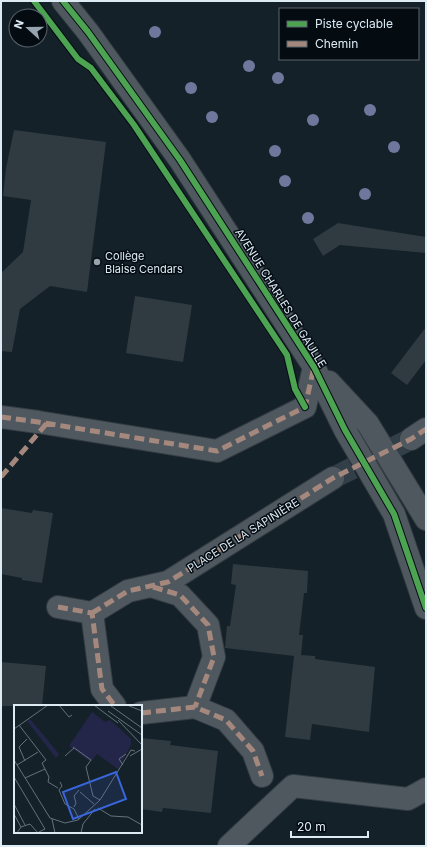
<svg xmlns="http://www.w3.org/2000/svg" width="427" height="847" font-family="Inter,sans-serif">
	<rect width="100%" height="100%" fill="#142129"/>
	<!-- building -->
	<path fill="#2f3b40" d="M14,130L106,142L87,292L50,286L20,309L12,352L1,351V273L23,252L31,200L3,196L6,168Z
		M338,223L426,237V253L340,245L323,256L313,239Z
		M135,296L192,305L183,362L126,353Z
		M426,327V360L407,385L391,373Z
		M1,508L32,513L33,510L53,513L42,583L22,580V578L1,574Z
		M233,564L308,571L307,593H304L299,635H303L301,655L315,656V659L375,667L369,732L312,724L310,740L285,737L294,656L225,648L227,626H230L236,585L231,584Z
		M1,662L46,666L42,706H1Z
		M141,738L171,741L170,745L218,751L211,813L163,808L162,812L141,809Z"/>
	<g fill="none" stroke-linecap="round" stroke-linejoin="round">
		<!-- pedestrian-tunnel -->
		<path stroke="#323f48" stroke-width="22" stroke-dasharray="22 11" stroke-linecap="butt" d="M333,478L411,439"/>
		<defs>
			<path id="pedestrian" d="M1,417L38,422L217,451L305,407L314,367
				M411,439L426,429
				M151,586L180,595L208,625L214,657L195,707
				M58,607L92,613L102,689L115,706
				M92,613L128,591L168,582L333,478
				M141,713L195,707L226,720L253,751L262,776"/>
			<path id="minor" d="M63,1L88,32L180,160L314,367L345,430L394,514L426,608
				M329,382L368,424L426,519
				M229,846L293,786L408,799L426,789"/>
		</defs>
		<!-- pedestrian casing -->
		<use href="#pedestrian" stroke="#323c42" stroke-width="24"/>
		<!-- minor casing -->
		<use href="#minor" stroke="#323c42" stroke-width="24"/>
		<!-- pedestrian -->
		<use href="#pedestrian" stroke="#4f585f" stroke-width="22"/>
		<!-- minor -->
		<use href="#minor" stroke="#4f585f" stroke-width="22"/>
		<!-- quiet -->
		<path stroke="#a5887d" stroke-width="5" stroke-dasharray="10 5" stroke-linecap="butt" d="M1,417L38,422L217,451L305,407L314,367
			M1,477L47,423
			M153,587L180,595L208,625L214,657L195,707
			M58,607L92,613L102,689L115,706
			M92,613L128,591L168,582L333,478L411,439L426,429
			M141,713L195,707L226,720L253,751L262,776"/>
		<defs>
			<path id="cycleway" d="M34,1L78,59L91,68L134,125L287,355L295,389L305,407
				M63,1L88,32L180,160L314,367L345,430L394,514L426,608"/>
		</defs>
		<!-- cycleway casing -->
		<use href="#cycleway" stroke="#040c12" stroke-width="8"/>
		<!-- cycleway -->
		<use href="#cycleway" stroke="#4ca352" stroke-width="6"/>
	</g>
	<!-- trees -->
	<g fill="#6f789c">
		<circle cx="155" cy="32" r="6"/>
		<circle cx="249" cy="66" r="6"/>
		<circle cx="278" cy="78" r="6"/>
		<circle cx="191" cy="88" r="6"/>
		<circle cx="370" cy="110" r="6"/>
		<circle cx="212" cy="117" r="6"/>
		<circle cx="313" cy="120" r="6"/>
		<circle cx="394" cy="147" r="6"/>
		<circle cx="275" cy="151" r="6"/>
		<circle cx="285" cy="181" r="6"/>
		<circle cx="365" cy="194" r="6"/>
		<circle cx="308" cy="218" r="6"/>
	</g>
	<!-- markers -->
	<circle fill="#97a4ae" stroke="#040c12" stroke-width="1.5" cx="97" cy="262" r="4"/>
	<g text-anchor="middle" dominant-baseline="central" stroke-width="3" stroke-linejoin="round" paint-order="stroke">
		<!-- poi labels -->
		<g font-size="11" fill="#ddebf5" stroke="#040c12" text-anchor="start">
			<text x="105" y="256">Collège<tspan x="105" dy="13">Blaise Cendars</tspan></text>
		</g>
		<!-- street labels -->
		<g font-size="11" fill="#ddebf5" stroke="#040c12">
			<text transform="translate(281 298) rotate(58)">AVENUE CHARLES DE GAULLE</text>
			<text transform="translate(243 535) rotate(-32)">PLACE DE LA SAPINIÈRE</text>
		</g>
	</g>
	<!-- overview -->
	<g transform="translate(14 705)">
		<rect width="128" height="128" fill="#142129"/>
		<path d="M78,7L91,17L96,15L117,34V40L104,64L83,49L77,57L55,41ZM16,14L45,49L42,53L13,16Z" fill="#242649"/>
		<path fill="none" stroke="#64727b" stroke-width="1" d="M45,0L55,12L58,10M80,0L104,18M113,0L128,6M97,1L128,23M94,6L128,30M104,15L128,40M5,20L32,55L28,58L35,72L34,77L44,83M0,24L34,0M59,42L77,55L72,62L79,91L86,95M51,51L60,43M116,51L128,44M0,55L36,113L51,118L64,115M11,56L5,42L13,34M3,60L24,47M109,60L105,54L112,49M0,72L31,124L23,128M11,73L31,64M46,77L48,81L45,85L51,99L60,104L65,114M66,87L80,99M0,99L11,120M60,102L62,98L60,91L65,85M84,103L97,111L114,112L128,120M0,109L7,122M38,114L41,128M64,115L86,95L117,45L121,46M3,128L7,122L16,119L24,128M67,128L69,119L81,104"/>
		<path fill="#3a66dc" fill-opacity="0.15" stroke="#3a66dc" stroke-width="2" d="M102,67L112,94L59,114L49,87Z"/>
		<rect width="128" height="128" fill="none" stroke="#ddebf5" stroke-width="2"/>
	</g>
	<!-- border -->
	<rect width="427" height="847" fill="none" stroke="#ddebf5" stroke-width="4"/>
	<!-- legend -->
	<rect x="279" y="8" width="140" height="52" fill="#040c12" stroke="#5b656d"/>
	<rect x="287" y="21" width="20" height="6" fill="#4ca352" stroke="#5b656d"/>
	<text x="315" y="28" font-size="12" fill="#ddebf5">Piste cyclable</text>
	<rect x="287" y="41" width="20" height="6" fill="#a5887d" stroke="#5b656d"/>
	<text x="315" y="48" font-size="12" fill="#ddebf5">Chemin</text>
	<!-- north arrow -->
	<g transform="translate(28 28) rotate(291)"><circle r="19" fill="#040c12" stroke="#5b656d"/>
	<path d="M0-3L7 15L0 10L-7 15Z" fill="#97a4ae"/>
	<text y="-6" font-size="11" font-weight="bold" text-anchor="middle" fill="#ddebf5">N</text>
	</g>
	<!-- scale -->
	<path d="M291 831v6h77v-6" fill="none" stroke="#ddebf5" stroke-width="2"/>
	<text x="297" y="831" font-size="12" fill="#ddebf5" stroke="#040c12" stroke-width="3" paint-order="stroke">20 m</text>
</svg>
